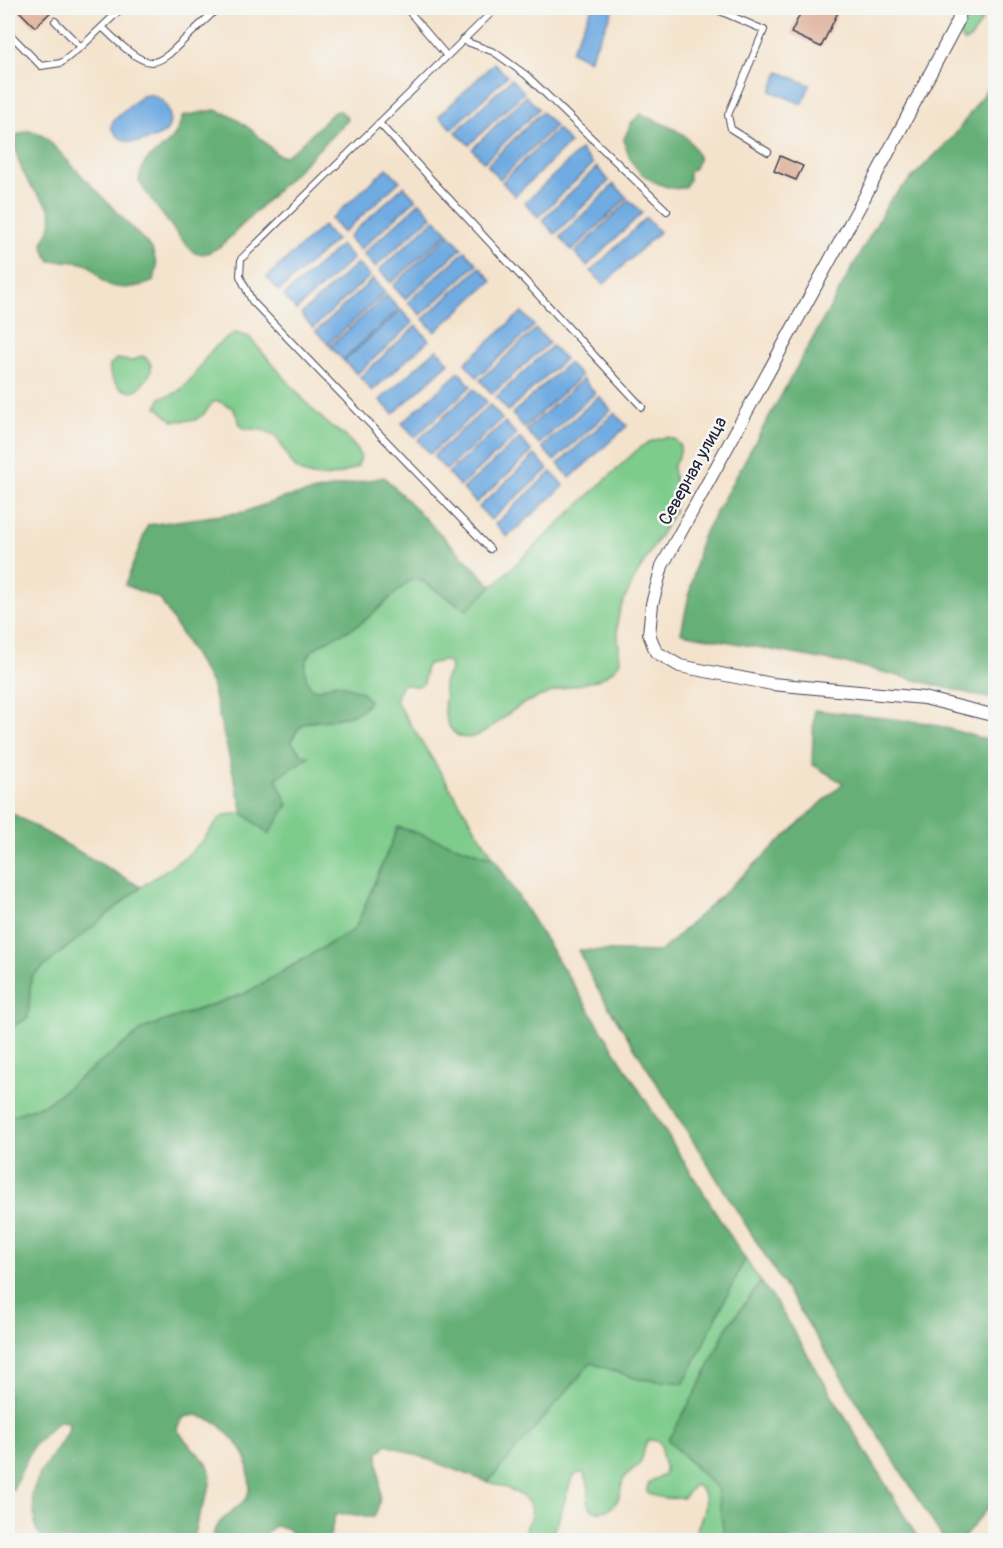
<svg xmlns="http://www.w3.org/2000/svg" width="1003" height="1548" font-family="Pangolin,sans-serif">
	<rect width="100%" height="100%" fill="#f6f6f2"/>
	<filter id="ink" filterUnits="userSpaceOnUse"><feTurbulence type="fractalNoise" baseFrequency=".0167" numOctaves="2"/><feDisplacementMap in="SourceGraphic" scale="12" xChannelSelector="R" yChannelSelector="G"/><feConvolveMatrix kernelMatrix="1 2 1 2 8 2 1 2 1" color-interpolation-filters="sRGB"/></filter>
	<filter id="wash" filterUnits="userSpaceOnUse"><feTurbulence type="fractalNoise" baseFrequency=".008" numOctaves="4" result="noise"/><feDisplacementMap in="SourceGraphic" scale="24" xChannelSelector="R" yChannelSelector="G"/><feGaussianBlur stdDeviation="1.35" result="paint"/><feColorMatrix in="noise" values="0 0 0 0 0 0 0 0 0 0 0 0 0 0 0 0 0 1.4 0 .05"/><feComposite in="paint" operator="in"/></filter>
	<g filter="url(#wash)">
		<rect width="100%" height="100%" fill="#f4e3cc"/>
		<!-- green -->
		<path fill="#7ecc8c" stroke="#507764" stroke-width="1.5" d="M969,8H990C980,18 979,34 965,42L961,39L960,33Z
			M235,333L249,337L310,407L328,424L345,436L356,448L361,458L357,467C336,478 305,484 290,461C284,453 281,439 272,434C264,429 254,429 245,429L241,426L233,408L218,401L213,402L204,414L195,420L173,421L157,407L161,397C186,397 197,367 212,350C218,343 227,338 235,333Z
			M142,356C162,365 145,385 132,392C119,390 108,379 110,365L116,359L132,361Z
			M666,437L674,439L680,445V453L673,467L676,489L674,512L637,574L620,609L617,624L620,662C605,683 586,682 564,688C552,692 532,699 521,705C501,716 468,758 449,726C444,717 443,704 446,695L444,693C443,680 445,679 451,669L450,662L442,661L428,664L425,670L424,683C416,689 412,685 404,684L401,686L396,701L494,858L398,827L355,929L246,993L145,1028L46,1104L8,1117V1028L28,1017L31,977L141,887L189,854L203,840L218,820L225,815L243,813L269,834L276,778L308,757L302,754L291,742L296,732L304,723L334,719L362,710L367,705L335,683L318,690L313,689C304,681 303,665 309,655C316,643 341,634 353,628C375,615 391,595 411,580L422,581L467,610L637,450L649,442Z
			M745,1259L761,1282L726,1329L703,1379L675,1448L717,1488L725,1540H701L696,1530C703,1518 712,1490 694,1485L683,1498C671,1499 655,1499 647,1492C646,1480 656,1479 664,1475C667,1466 663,1463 662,1455C661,1445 663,1440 649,1440C642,1446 645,1453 641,1461C637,1468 629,1471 624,1478C621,1484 621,1491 619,1497C613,1511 594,1519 587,1502C590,1492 589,1481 583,1473C575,1473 573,1476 570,1484L556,1527L550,1533L535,1538L526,1531C526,1525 531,1520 531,1513C534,1495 501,1486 488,1482L591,1362L638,1379L684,1383Z"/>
		<!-- forest -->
		<path fill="#66b078" stroke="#44695a" stroke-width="1.5" d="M995,78V700L859,666L681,633L701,539L890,200L954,136Z
			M215,110C241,117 259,137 278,155L285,156L296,149L334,112L340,111L345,115L348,120L222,245C213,251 205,256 195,253C187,249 145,192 139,181C144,151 156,158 173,138C177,132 180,123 183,116Z
			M641,114C667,128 689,127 699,160L695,167L689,172V180L685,187C677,190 670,188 662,185C641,178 627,161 624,139L631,123Z
			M27,131L36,132L46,138L152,249L157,266L154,281C140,287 118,292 104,282C98,277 96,269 88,265C75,260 65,262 51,261C31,238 56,234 51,214C50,204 40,198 35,191C23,177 16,157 14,139L17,135Z
			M384,477L492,586L467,610L422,581L411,580C391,595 375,615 353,628C341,634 316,643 309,655C303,665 304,681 313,689L318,690L336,683L360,691L369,700C364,716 334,719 319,721C315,722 308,721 305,723C298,727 293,736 291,742L302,754L309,757L276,778L288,805L269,834L243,813L211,683L160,599L125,585L148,525L244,512L283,498Z
			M814,710L928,723L995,742L996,1497L962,1540H944L595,985L578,950L660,952L843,783L812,764Z
			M8,811L141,887L31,977L28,1018L8,1028Z
			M398,827L494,858L745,1259L684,1383L638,1379L591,1363L488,1482L387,1444L378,1453C378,1476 385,1496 374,1517C358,1517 351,1511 335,1515L329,1540H299L286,1528L275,1526L257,1540H218L213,1534L220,1522L247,1498L250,1486L247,1460L241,1448L218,1423L197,1415L184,1417L177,1428C184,1443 198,1451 207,1464C218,1482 201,1504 197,1522C195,1528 195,1534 194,1540H44L36,1529L32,1493L41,1471L68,1432L69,1422L58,1421L33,1446L13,1489L8,1491V1117L46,1104L145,1028L246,993L355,929Z
			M761,1282L777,1304L919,1540H725L717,1488L668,1440L703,1379L726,1329Z"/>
		<!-- water -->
		<path fill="#70abe1" stroke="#49668e" stroke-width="1.5" d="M592,8H614L589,60L571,51Z
			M494,63L507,76L452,129L439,116Z
			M779,72L810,85L802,104L771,91Z
			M511,79L524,92L469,145L456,132Z
			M151,95C167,99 175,117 166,132C147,142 124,151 111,127L113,121L138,99L142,96Z
			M526,96L539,109L484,162L472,149Z
			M542,112L555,126L500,179L487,165Z
			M557,129L570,143L515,196L502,182Z
			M580,150L593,164L538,217L525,203Z
			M597,167L609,181L555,234L542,220Z
			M387,168L400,181L343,233L331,219Z
			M614,184L627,198L572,251L560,237Z
			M404,186L416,199L360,250L348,237Z
			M629,200L642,213L587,266L575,253Z
			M420,202L432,216L375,267L363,254Z
			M646,218L659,232L604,284L591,271Z
			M435,219L448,232L391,283L379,270Z
			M323,226L336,240L279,291L267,277Z
			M449,234L462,248L405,299L393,286Z
			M341,245L353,259L296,310L284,296Z
			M465,251L477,264L421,315L408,302Z
			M357,263L370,276L313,328L301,314Z
			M480,267L492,281L435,332L423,319Z
			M373,279L385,293L328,344L316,331Z
			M387,295L399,309L343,360L330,346Z
			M401,310L413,323L357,374L344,361Z
			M522,312L534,326L477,377L465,363Z
			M416,326L429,340L372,391L360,377Z
			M536,329L549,343L492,394L480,380Z
			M552,346L565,359L508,411L496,397Z
			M437,349L449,363L393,414L380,400Z
			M568,363L581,376L524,428L512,414Z
			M459,372L471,386L415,437L402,423Z
			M583,379L595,393L539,444L526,430Z
			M474,389L487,402L430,454L418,440Z
			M599,396L611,410L554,461L542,447Z
			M490,405L502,419L446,470L433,456Z
			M614,413L627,426L570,478L558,464Z
			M505,422L517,435L460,486L448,473Z
			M520,438L532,452L476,503L463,489Z
			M535,455L548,469L491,520L479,507Z
			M551,472L564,486L507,537L495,524Z"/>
		<g id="blocks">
			<!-- building -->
			<path fill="#ddac94" d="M16,8H55L35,27Z
				M803,8H840L821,47L791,33Z
				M780,156L803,166L796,180L774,171Z"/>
		</g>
	</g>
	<g filter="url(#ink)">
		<use href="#blocks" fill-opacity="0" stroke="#423f51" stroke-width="1.5"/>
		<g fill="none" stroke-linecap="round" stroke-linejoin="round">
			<defs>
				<path id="service" d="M406,8L446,55
					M713,8L764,30L728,115L731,129L768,152
					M55,21L81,47
					M102,27C113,37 137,63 152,62C159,62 163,58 169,54L218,8
					M8,32L41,66L61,63L81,47L122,8
					M462,40L494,52L526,75L667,211
					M379,123L642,407
					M490,549L252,301L240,276L241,259L496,8"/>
				<path id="minor" d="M961,8L958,21L863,200L662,566L652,604L649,634L656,652L680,666L772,684L924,698L996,716"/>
			</defs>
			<!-- service casing -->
			<use href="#service" stroke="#423f51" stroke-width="8"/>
			<!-- minor casing -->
			<use href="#minor" stroke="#423f51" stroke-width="14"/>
			<!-- service -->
			<use href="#service" stroke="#fff" stroke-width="6"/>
			<!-- minor -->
			<use href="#minor" stroke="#fff" stroke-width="12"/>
		</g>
	</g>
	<g text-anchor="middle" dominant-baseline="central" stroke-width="5" stroke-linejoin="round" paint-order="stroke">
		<!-- street labels -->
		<g font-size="18" fill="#22223b" stroke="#f6f6f2">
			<text transform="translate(693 471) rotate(-61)">Северная улица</text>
		</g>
	</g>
	<!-- margin -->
	<rect width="1003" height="1548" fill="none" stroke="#f6f6f2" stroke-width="30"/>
</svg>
